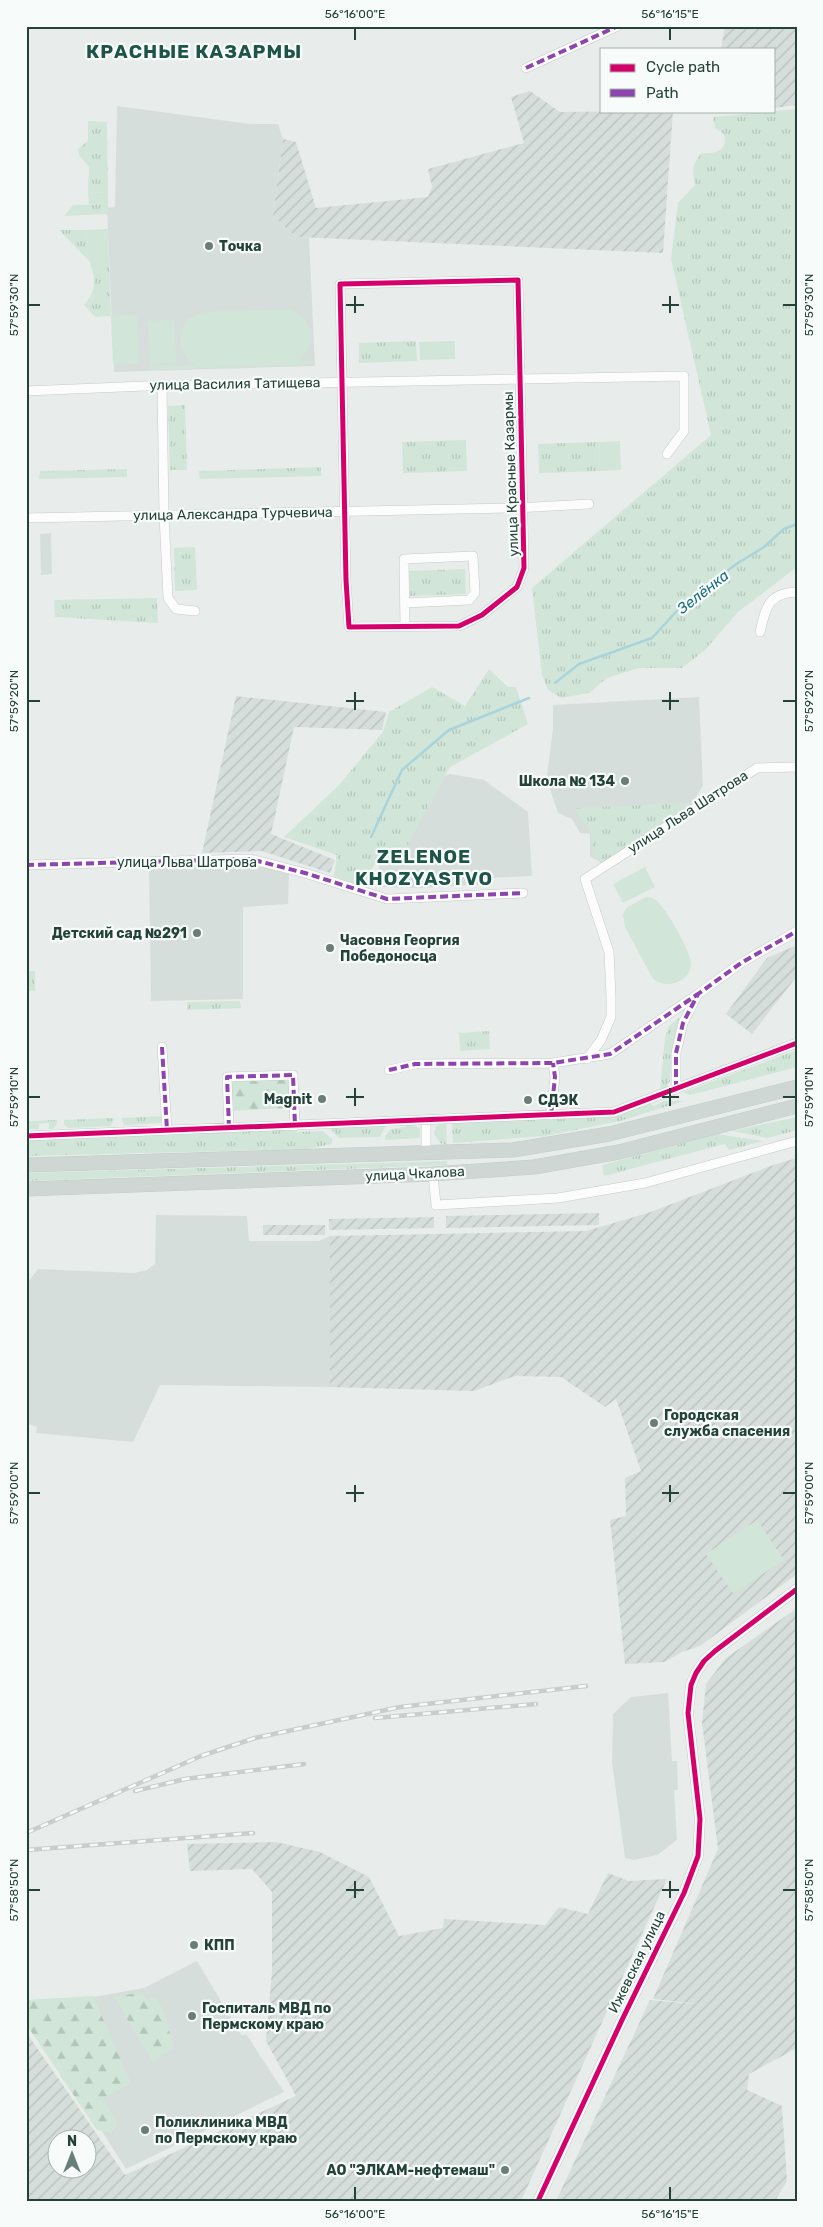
<svg xmlns="http://www.w3.org/2000/svg" width="823" height="2227" font-family="Rubik,sans-serif">
	<defs>
		<pattern id="industrial-furrows" width="10" height="10" patternUnits="userSpaceOnUse" patternTransform="scale(1.25)"><rect width="10" height="10" fill="#d6dedb"/><path d="M-1 1l2-2M0 10L10 0M9 11l2-2" fill="none" stroke="#b8c0bd"/></pattern>
		<pattern id="grass-tufts" width="24" height="20" patternUnits="userSpaceOnUse" patternTransform="scale(1.25)"><rect width="24" height="20" fill="#d1e6d8"/><path d="M3 7l-1-3M5 7V3M7 7l1-3M15 17l-1-3M17 17v-4M19 17l1-3" fill="none" stroke="#b3c6ba"/></pattern>
		<pattern id="forest-firs" width="22" height="20" patternUnits="userSpaceOnUse" patternTransform="scale(1.25)"><rect width="22" height="20" fill="#d1e6d8"/><path d="M5 1l3.5 6h-7zM16 11l3.5 6h-7z" fill="#b3c6ba"/></pattern>
	</defs>
	<rect width="100%" height="100%" fill="#e8edeb"/>
	<!-- built -->
	<path fill="#d6dedb" d="M117,106L250,124H278L283,139L273,216L296,237L309,238L315,366L114,372L107,208L115,207Z
		M51,533L52,574L41,575L40,534Z
		M699,697L703,786L690,806L603,864L590,856V834L580,833L572,819L558,813L549,786L547,775L553,729V705Z
		M450,774L484,780L528,812L532,876L485,878V884L420,888L380,887L379,863L386,862L431,780Z
		M234,866L264,867L289,874L288,904L243,907V999L151,1001L149,869Z
		M156,1215L247,1216L249,1241H319L330,1236V1387L160,1385L133,1442L36,1433L37,1427L26,1423V1285L38,1269L134,1273L147,1270L155,1264Z
		M668,1693L672,1761H677L678,1790H674L677,1840L657,1855L634,1860L625,1858L612,1762L613,1714L631,1697Z
		M197,1961L242,2036L246,2034L284,2092L126,2169L78,2094L82,1999L144,1988Z"/>
	<!-- industrial -->
	<path fill="url(#industrial-furrows)" fill-rule="evenodd" d="M725,26H797V105L774,108V49H721Z
		M530,91L560,112L673,111L663,253L296,237L273,216L283,139L296,142L316,208L428,197L432,187L428,169L524,143L511,97Z
		M236,696L386,712L382,730L294,727L271,834L335,860L330,873L262,851L202,853Z
		M797,945V976L752,1034L726,1014L767,958Z
		M797,1158V1574L700,1646L682,1652L664,1662L625,1664L610,1520L626,1516L625,1478L641,1471L616,1399L605,1407L561,1377L515,1376L474,1391L330,1387V1236L586,1231L648,1213L776,1164Z
		M599,1213V1225L446,1228V1216Z
		M434,1217V1228L329,1230V1219Z
		M263,1225H325V1235H263Z
		M797,1608V2048L749,2074L747,2090L782,2106L787,2181L775,2201H556L650,2000L706,2005L653,1999L718,1849L702,1723L706,1684L726,1658Z
		M276,1842L320,1852L369,1877L399,1936L443,1928L444,1919L545,1925L559,1907L588,1914L608,1873L629,1881L667,1879L521,2201H26V2032L125,2175L296,2096L266,2041L272,1972V1892L252,1869L190,1871L187,1844ZM58,2140H88V2170H58Z"/>
	<!-- grass -->
	<path fill="url(#grass-tufts)" d="M797,109V567L738,612L705,650L682,668H640L629,671L607,678L589,693L561,698L548,690L542,675L532,588L711,435L671,259L678,203L695,185C692,171 692,163 702,153C716,154 728,151 724,134L715,128L713,117Z
		M88,121L107,122L108,192L88,193L89,167L79,155L78,149L88,141Z
		M108,204V214L64,216L73,205Z
		M59,230H86L87,259Z
		M89,260H109L111,316L95,317L84,305C97,290 96,279 89,260Z
		M416,341L417,361L359,363V343Z
		M185,405L187,470H170L168,406Z
		M466,440L467,471L403,473L402,442Z
		M599,442L600,471L539,473L538,444Z
		M321,467V476L200,479L199,471Z
		M127,469V477L39,479L40,471Z
		M195,547L197,590L175,591L174,548Z
		M465,569L466,594L410,596L409,571Z
		M157,598L158,623L55,617L54,600Z
		M489,669L508,687H516L528,724L450,767L401,857L379,856L362,888L334,876L337,855L284,837L338,786L383,732L389,712L432,687L465,706Z
		M691,803L603,862L593,856L592,833L574,808Z
		M26,971H35V991H26Z
		M240,1001L241,1008L187,1010V1002Z
		M679,1018L672,1060L670,1081L664,1090L660,1091L665,1037L669,1026Z
		M489,1031L490,1049L460,1051L459,1033Z
		M797,1050V1067L690,1095L684,1092Z
		M664,1101H684L620,1121L545,1136L453,1143L452,1123L604,1117L650,1103L654,1106Z
		M164,1116L160,1123L128,1125H124L121,1118Z
		M797,1117V1130L768,1138L732,1131Z
		M114,1118L111,1126L68,1128L64,1124V1120Z
		M57,1120V1124L53,1129H49V1123L39,1124V1129H26V1121Z
		M446,1122L447,1145L440,1143L434,1134L436,1126Z
		M406,1124H411L420,1128V1138L385,1140V1136L391,1129L406,1127Z
		M386,1125L380,1137L339,1138L328,1126Z
		M296,1128V1132L323,1131L332,1139V1144L307,1149L26,1156V1139Z
		M717,1134L763,1141L729,1150L725,1144L604,1176L602,1165Z
		M447,1161V1165L26,1181V1173Z"/>
	<!-- forest -->
	<path fill="url(#forest-firs)" d="M289,1077L291,1108L231,1111L230,1079Z
		M143,1992L146,2000L155,1997L162,2008L174,2047L153,2062L114,1997Z
		M93,1996L131,2083L103,2098L117,2123L112,2134L97,2130L26,2024V2000Z"/>
	<!-- garden -->
	<path fill="#d1e6d8" d="M108,192V204H89L88,193Z
		M108,229L109,260H89L87,259L86,230Z
		M288,309C313,317 318,345 298,361H313V364L151,370L150,366L195,365C172,347 176,316 207,312Z
		M137,315L139,363L113,364L111,316Z
		M174,320L176,362L150,364L148,321Z
		M455,341V359L420,360L419,342Z
		M620,441L621,470L600,471L599,442Z
		M645,867L655,887L623,903L613,884Z
		M646,897C651,897 653,898 657,901C666,908 691,952 691,963C691,982 667,990 653,979L625,927L623,914L626,908Z
		M757,1520L784,1560L733,1593L706,1554Z"/>
	<g fill="none" stroke-linecap="round" stroke-linejoin="round">
		<!-- stream -->
		<path stroke="#a9d4db" stroke-width="2.5" d="M555,683L579,664L652,638L686,601L738,563L764,547L784,529L797,524
			M371,837L402,770L449,730L529,698"/>
		<defs>
			<path id="minor" d="M526,68L618,26
				M518,280L524,568L517,587L482,615L459,626L349,627L346,580L340,284Z
				M162,385L164,515L168,598L176,609L195,611
				M26,391L145,386L684,376V431L667,454
				M26,518L516,508L589,504
				M405,603L469,600L475,593L473,556L404,559L405,626
				M760,632C766,607 768,593 797,592
				M26,865L250,859L305,873L387,899L523,893
				M162,1047L167,1130
				M587,1059L601,1040L611,1017V996L609,952L585,879L757,768L797,767
				M389,1070L415,1064L553,1063L610,1054L698,994
				M676,1089V1053L683,1023L698,994L741,963L797,931
				M551,1115L555,1077L553,1063
				M229,1128L227,1077L293,1075L295,1126
				M26,1136L614,1112L797,1043
				M426,1153V1120
				M433,1174L436,1205L558,1198L645,1183L797,1141"/>
			<path id="tertiary" d="M538,2201L622,2020L684,1893L698,1856L700,1819L688,1713L691,1685L696,1673L704,1661L715,1651L797,1589"/>
			<path id="primary" d="M26,1165L513,1150L609,1134L797,1087
				M26,1189L433,1174L534,1167L619,1152L797,1106"/>
		</defs>
		<!-- minor casing -->
		<use href="#minor" stroke="#c5cac8" stroke-width="10"/>
		<!-- tertiary casing -->
		<use href="#tertiary" stroke="#c5cac8" stroke-width="11"/>
		<!-- primary casing -->
		<use href="#primary" stroke="#c3ccc9" stroke-width="15"/>
		<!-- minor -->
		<use href="#minor" stroke="#fcfcfc" stroke-width="9"/>
		<!-- tertiary -->
		<use href="#tertiary" stroke="#fcfcfc" stroke-width="10"/>
		<!-- primary -->
		<use href="#primary" stroke="#cfd7d5" stroke-width="14"/>
		<defs>
			<path id="rail" d="M375,1718L536,1704
				M135,1791L185,1779L304,1764
				M26,1833L201,1756L255,1738L400,1707L586,1686
				M26,1850L253,1833"/>
		</defs>
		<!-- rail casing -->
		<use href="#rail" stroke="#c9cdcc" stroke-width="4.5"/>
		<!-- rail -->
		<use href="#rail" stroke="#f7fbf9" stroke-width="2.5" stroke-dasharray="8" stroke-linecap="butt"/>
		<!-- quiet -->
		<path stroke="#8e44ad" stroke-width="4" stroke-dasharray="8 4" stroke-linecap="butt" d="M526,68L618,26
			M26,865L250,859L305,873L387,899L523,893
			M162,1047L167,1130
			M389,1070L415,1064L553,1063L610,1054L698,994
			M676,1089V1053L683,1023L698,994L741,963L797,931
			M551,1115L555,1077L553,1063
			M229,1128L227,1077L293,1075L295,1126"/>
		<defs>
			<path id="cycleway" d="M518,280L524,568L517,587L482,615L459,626L349,627L346,580L340,284Z
				M26,1136L614,1112L797,1043
				M538,2201L622,2020L684,1893L698,1856L700,1819L688,1713L691,1685L696,1673L704,1661L715,1651L797,1589"/>
		</defs>
		<!-- cycleway casing -->
		<use href="#cycleway" stroke="#f7fbf9" stroke-width="8"/>
		<!-- cycleway -->
		<use href="#cycleway" stroke="#d6006c" stroke-width="5"/>
	</g>
	<!-- ticks -->
	<path fill="none" stroke="#24423a" stroke-width="2" d="M355,28V40M670,28V40M355,296V313M670,296V313M28,305H40M346,305H364M662,305H679M783,305H796M355,692V710M670,692V710M28,701H40M346,701H364M662,701H679M783,701H796M355,1088V1106M670,1088V1106M28,1097H40M346,1097H364M662,1097H679M783,1097H796M355,1485V1502M670,1485V1502M28,1493H40M346,1493H364M662,1493H679M783,1493H796M355,1881V1898M670,1881V1898M28,1890H40M346,1890H364M662,1890H679M783,1890H796M355,2187V2200M670,2187V2200"/>
	<!-- markers -->
	<g fill="#697e78" stroke="#f7fbf9" stroke-width="2">
		<circle cx="209" cy="246" r="5"/>
		<circle cx="625" cy="781" r="5"/>
		<circle cx="197" cy="933" r="5"/>
		<circle cx="330" cy="948" r="5"/>
		<circle cx="322" cy="1099" r="5"/>
		<circle cx="528" cy="1100" r="5"/>
		<circle cx="654" cy="1423" r="5"/>
		<circle cx="194" cy="1945" r="5"/>
		<circle cx="192" cy="2016" r="5"/>
		<circle cx="145" cy="2130" r="5"/>
		<circle cx="505" cy="2170" r="5"/>
	</g>
	<g text-anchor="middle" dominant-baseline="central" stroke-width="4.5" stroke-linejoin="round" paint-order="stroke">
		<!-- poi labels -->
		<g font-size="14" font-weight="bold" fill="#24423a" stroke="#f7fbf9" text-anchor="start">
			<text x="219" y="246">Точка</text>
			<text x="615" y="781" text-anchor="end">Школа № 134</text>
			<text x="187" y="933" text-anchor="end">Детский сад №291</text>
			<text x="340" y="940">Часовня Георгия<tspan x="340" dy="16">Победоносца</tspan></text>
			<text x="312" y="1099" text-anchor="end">Magnit</text>
			<text x="538" y="1100">СДЭК</text>
			<text x="664" y="1415">Городская<tspan x="664" dy="16">служба спасения</tspan></text>
			<text x="204" y="1945">КПП</text>
			<text x="202" y="2008">Госпиталь МВД по<tspan x="202" dy="16">Пермскому краю</tspan></text>
			<text x="155" y="2122">Поликлиника МВД<tspan x="155" dy="16">по Пермскому краю</tspan></text>
			<text x="495" y="2170" text-anchor="end">АО "ЭЛКАМ-нефтемаш"</text>
		</g>
		<!-- street labels -->
		<g font-size="14" fill="#24423a" stroke="#f7fbf9">
			<text transform="translate(235 384) rotate(-1)">улица Василия Татищева</text>
			<text transform="translate(511 474) rotate(-92)">улица Красные Казармы</text>
			<text transform="translate(233 514) rotate(-1)">улица Александра Турчевича</text>
			<text transform="translate(688 812) rotate(-33)">улица Льва Шатрова</text>
			<text x="187" y="862">улица Льва Шатрова</text>
			<text transform="translate(415 1174) rotate(-3)">улица Чкалова</text>
			<text transform="translate(637 1962) rotate(-64)">Ижевская улица</text>
		</g>
		<!-- water labels -->
		<g font-size="15" font-style="italic" fill="#1c6f80" stroke="#f7fbf9">
			<text transform="translate(703 592) rotate(-38)">Зелёнка</text>
		</g>
		<!-- district labels -->
		<g font-size="19" font-weight="bold" letter-spacing="1" fill="#1f5548" stroke="#f7fbf9">
			<text x="194" y="51">КРАСНЫЕ КАЗАРМЫ</text>
			<text x="424" y="856">ZELENOE<tspan x="424" dy="22">KHOZYASTVO</tspan></text>
		</g>
	</g>
	<!-- border -->
	<rect width="823" height="2227" fill="none" stroke="#f7fbf9" stroke-width="55"/>
	<!-- legend -->
	<rect x="600" y="48" width="175" height="65" fill="#f7fbf9" stroke="#a3b1ad"/>
	<rect x="610" y="64" width="25" height="8" fill="#d6006c" stroke="#a3b1ad"/>
	<text x="646" y="72" font-size="15" fill="#24423a">Cycle path</text>
	<rect x="610" y="89" width="25" height="8" fill="#8e44ad" stroke="#a3b1ad"/>
	<text x="646" y="98" font-size="15" fill="#24423a">Path</text>
	<!-- north arrow -->
	<g transform="translate(72 2154)"><circle r="24" fill="#f7fbf9" stroke="#a3b1ad"/>
	<path d="M0-4L9 19L0 12L-9 19Z" fill="#697e78"/>
	<text y="-8" font-size="14" font-weight="bold" text-anchor="middle" fill="#24423a">N</text>
	</g>
	<rect x="28" y="28" width="768" height="2172" fill="none" stroke="#24423a" stroke-width="2"/>
	<g font-size="12" text-anchor="middle" fill="#24423a">
		<text x="355" y="18">56°16'00"E</text>
		<text x="670" y="18">56°16'15"E</text>
		<text transform="translate(14 305) rotate(-90)" y="4">57°59'30"N</text>
		<text transform="translate(809 305) rotate(-90)" y="4">57°59'30"N</text>
		<text transform="translate(14 701) rotate(-90)" y="4">57°59'20"N</text>
		<text transform="translate(809 701) rotate(-90)" y="4">57°59'20"N</text>
		<text transform="translate(14 1097) rotate(-90)" y="4">57°59'10"N</text>
		<text transform="translate(809 1097) rotate(-90)" y="4">57°59'10"N</text>
		<text transform="translate(14 1493) rotate(-90)" y="4">57°59'00"N</text>
		<text transform="translate(809 1493) rotate(-90)" y="4">57°59'00"N</text>
		<text transform="translate(14 1890) rotate(-90)" y="4">57°58'50"N</text>
		<text transform="translate(809 1890) rotate(-90)" y="4">57°58'50"N</text>
		<text x="355" y="2218">56°16'00"E</text>
		<text x="670" y="2218">56°16'15"E</text>
	</g>
</svg>
